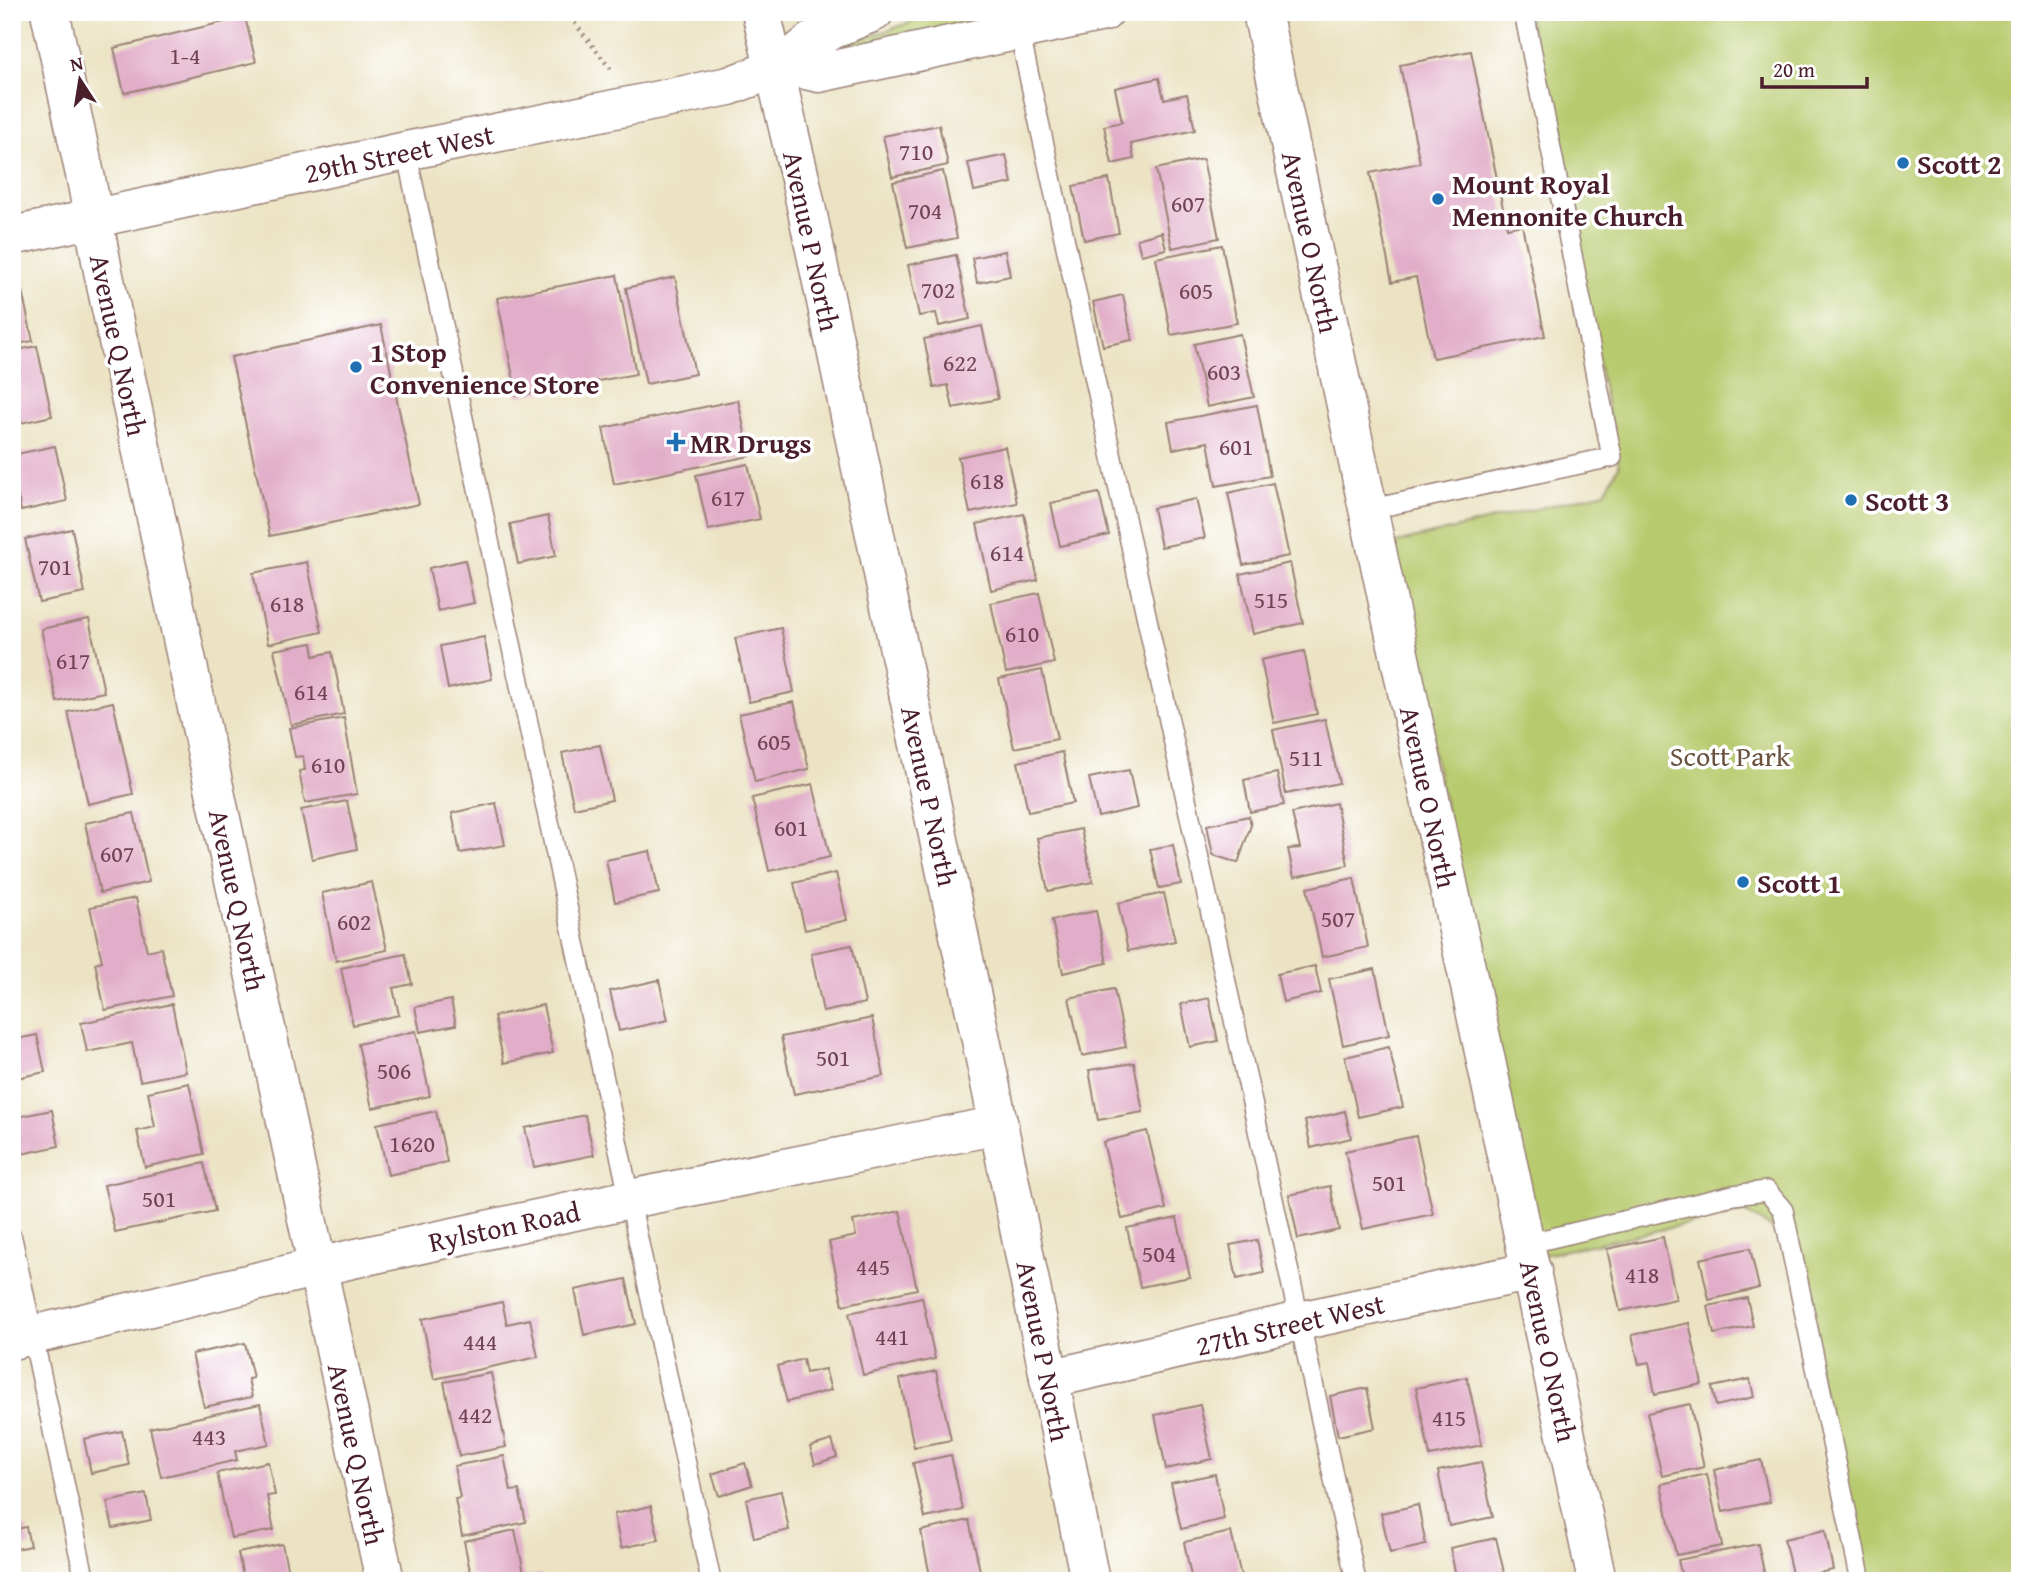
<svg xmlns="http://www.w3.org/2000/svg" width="2032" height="1593" font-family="'Gentium Book Plus',serif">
	<rect width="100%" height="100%" fill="#fff"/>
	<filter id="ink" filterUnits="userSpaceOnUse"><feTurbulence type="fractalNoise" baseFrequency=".0143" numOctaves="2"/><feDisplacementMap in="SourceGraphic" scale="14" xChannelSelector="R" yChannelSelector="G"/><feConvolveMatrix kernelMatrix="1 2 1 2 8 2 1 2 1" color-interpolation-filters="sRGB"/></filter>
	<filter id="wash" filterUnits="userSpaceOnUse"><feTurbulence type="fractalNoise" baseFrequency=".00686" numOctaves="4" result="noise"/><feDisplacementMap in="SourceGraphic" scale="28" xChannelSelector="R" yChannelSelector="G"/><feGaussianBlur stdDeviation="1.57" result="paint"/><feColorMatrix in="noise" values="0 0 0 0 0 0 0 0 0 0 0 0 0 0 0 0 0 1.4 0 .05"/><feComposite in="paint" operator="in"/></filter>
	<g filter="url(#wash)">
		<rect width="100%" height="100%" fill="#ebe3c3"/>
		<!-- green -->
		<path fill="#b7ca6d" stroke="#80744c" stroke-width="2" d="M940,12H1038L846,53L845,45Z
			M1527,12H2020V1581H1867L1789,1243L1770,1227L1744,1212L1543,1255L1388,545L1605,492L1619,466Z"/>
		<g id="blocks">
			<!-- building -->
			<path fill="#e1adc8" d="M245,17L256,62L124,93L114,48Z
				M1471,51L1507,228L1522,225L1545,336L1433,358L1416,277L1392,282L1370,173L1420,163L1400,65Z
				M1159,78L1164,99L1187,94L1195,130L1131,144L1134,159L1112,164L1104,126L1122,122L1115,88Z
				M939,125L948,165L892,177L883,136Z
				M1006,155L1012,183L974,191L968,163Z
				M1203,159L1219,238L1172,248L1156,169Z
				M943,171L957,238L907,248L893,182Z
				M1109,179L1119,233L1084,240L1073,186Z
				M1162,232L1166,249L1141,255L1137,239Z
				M1222,245L1237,323L1171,335L1156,258Z
				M1005,251L1010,276L977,283L972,258Z
				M956,255L970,319L939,326L936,313L919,316L908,265Z
				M617,275L636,374L517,396L497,298Z
				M675,277L695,374L646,384L626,288Z
				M22,291L33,341L12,345V293Z
				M1123,295L1132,340L1103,346L1093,302Z
				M381,325L419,504L270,536L231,357Z
				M982,326L998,399L953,408L948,385L934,388L924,339Z
				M1240,334L1254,397L1207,407L1194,344Z
				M37,346L52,416L12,425V351Z
				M738,400L750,456L614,484L603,428Z
				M1257,405L1270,476L1216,486L1208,442L1173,449L1168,422Z
				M55,446L67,501L21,511L12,469V455Z
				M1005,447L1017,503L970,513L958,457Z
				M748,464L760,519L708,530L696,475Z
				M1273,483L1289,556L1243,565L1228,493Z
				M1099,493L1109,535L1060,546L1051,503Z
				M1196,499L1205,538L1161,547L1153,508Z
				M1024,514L1038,580L991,590L977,524Z
				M548,516L556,556L518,564L510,524Z
				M72,529L85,593L39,602L25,539Z
				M465,560L474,603L438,611L429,568Z
				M307,562L322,632L268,644L253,573Z
				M1290,563L1303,623L1253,634L1240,574Z
				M1039,593L1054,663L1006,673L991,603Z
				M89,619L104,692L57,702L41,629Z
				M781,628L794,692L749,702L735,638Z
				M484,637L492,679L448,689L440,646Z
				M312,643L314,656L332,652L344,714L291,725L274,650Z
				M1304,651L1317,714L1274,723L1261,660Z
				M1042,670L1057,739L1014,748L999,679Z
				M113,702L133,794L88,804L68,712Z
				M794,702L809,769L755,782L739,714Z
				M344,718L357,794L305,803L299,771L305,770L303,756L295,757L289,728Z
				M1325,719L1339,783L1286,794L1273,730Z
				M600,745L612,800L574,808L562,753Z
				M1062,752L1073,803L1028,812L1018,762Z
				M1129,770L1137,808L1098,817L1089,778Z
				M1277,773L1284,805L1250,812L1244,780Z
				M813,784L830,857L769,871L752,798Z
				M347,801L357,849L312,859L301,810Z
				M496,803L505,845L460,853L452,813Z
				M1336,803L1348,865L1294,877L1288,849L1300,848L1292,813Z
				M134,813L149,882L100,893L85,823Z
				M1249,816L1251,825L1238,863L1213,855L1207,825Z
				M1081,829L1093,882L1048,891L1037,838Z
				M1173,845L1181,884L1159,888L1150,849Z
				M650,851L659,893L615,902L606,860Z
				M836,873L847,920L805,930L794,883Z
				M1354,878L1368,947L1322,957L1307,888Z
				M372,882L387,950L336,961L322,893Z
				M1164,893L1175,941L1128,951L1118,903Z
				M136,898L147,951L161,948L172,996L105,1010L95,963L102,961L90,907Z
				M1096,911L1107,963L1063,973L1052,920Z
				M852,945L865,1003L823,1012L811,953Z
				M405,954L412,984L393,988L399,1015L353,1025L341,968Z
				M1315,966L1321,993L1283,1002L1277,974Z
				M1375,969L1389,1035L1343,1045L1329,979Z
				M659,980L668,1020L619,1031L610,991Z
				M1114,989L1126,1047L1082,1056L1069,998Z
				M1209,998L1218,1041L1190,1047L1181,1004Z
				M451,1000L456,1025L420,1032L415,1007Z
				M172,1004L186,1072L140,1081L132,1043L87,1052L81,1023Z
				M543,1005L553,1053L504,1063L494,1016Z
				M872,1018L884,1076L794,1094L781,1037Z
				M416,1031L430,1096L372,1108L358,1044Z
				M37,1035L45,1072L12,1079V1040Z
				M1389,1047L1403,1107L1358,1117L1345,1057Z
				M1134,1063L1143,1112L1098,1120L1089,1070Z
				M189,1083L204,1154L145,1167L137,1131L155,1127L148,1092Z
				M52,1110L59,1146L12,1156V1118Z
				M436,1111L447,1162L388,1175L377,1124Z
				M1345,1111L1351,1138L1311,1148L1305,1121Z
				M585,1115L594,1155L534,1167L525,1128Z
				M1147,1131L1166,1209L1122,1219L1103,1142Z
				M1416,1136L1433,1214L1363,1229L1345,1151Z
				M204,1163L215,1211L115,1232L104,1185Z
				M1330,1186L1339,1230L1298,1239L1289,1195Z
				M900,1211L917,1289L843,1305L829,1242L856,1236L853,1221Z
				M1177,1218L1190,1277L1140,1287L1127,1228Z
				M1663,1237L1676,1299L1620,1311L1607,1249Z
				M1257,1240L1264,1273L1237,1279L1230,1245Z
				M1750,1248L1759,1288L1709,1300L1700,1259Z
				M626,1279L636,1324L584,1335L575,1290Z
				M922,1297L935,1359L863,1375L849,1313Z
				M1747,1298L1753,1326L1714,1334L1708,1306Z
				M502,1302L507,1324L530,1319L538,1357L434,1379L422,1319Z
				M1689,1323L1702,1384L1655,1394L1649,1362L1639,1364L1632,1335Z
				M245,1343L253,1378L248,1379L252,1397L204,1407L192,1354Z
				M803,1359L806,1373L825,1369L831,1390L787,1402L777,1366Z
				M936,1371L951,1440L914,1447L900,1379Z
				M491,1373L506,1447L459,1456L444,1382Z
				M1467,1377L1482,1445L1430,1456L1416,1388Z
				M1750,1379L1754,1397L1716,1406L1712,1387Z
				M1367,1388L1375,1428L1338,1436L1330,1396Z
				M260,1404L269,1444L235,1451L237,1460L161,1477L150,1428Z
				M1690,1404L1704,1467L1662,1476L1647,1413Z
				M1200,1405L1212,1459L1166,1469L1155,1415Z
				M122,1431L129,1465L91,1473L84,1439Z
				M832,1440L837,1457L815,1464L810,1447Z
				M951,1455L963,1510L925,1518L913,1463Z
				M504,1456L511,1491L519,1490L526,1522L462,1536L455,1499L460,1498L454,1466Z
				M1761,1460L1770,1502L1723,1512L1714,1470Z
				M268,1462L275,1495L267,1496L274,1530L231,1538L217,1473Z
				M1481,1462L1493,1517L1449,1526L1438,1471Z
				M745,1463L752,1485L719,1496L712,1474Z
				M1215,1474L1224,1519L1181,1529L1171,1483Z
				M1707,1474L1722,1546L1676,1555L1661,1484Z
				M781,1491L789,1530L754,1538L746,1499Z
				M146,1494L151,1520L113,1528L107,1502Z
				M1418,1505L1426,1545L1390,1553L1381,1513Z
				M651,1506L659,1540L621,1548L614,1514Z
				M969,1520L982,1580L931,1581L921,1531Z
				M26,1527L30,1546L12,1550V1530Z
				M515,1530L525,1577L541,1574L542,1581H478L477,1575L471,1576L464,1541Z
				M1825,1530L1833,1570L1793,1578L1784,1539Z
				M1231,1532L1242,1581H1192L1184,1542Z
				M1496,1538L1506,1581H1457L1450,1548Z
				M282,1544L290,1581H244L238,1553Z
				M1758,1544L1766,1581H1683L1678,1560Z"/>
		</g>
	</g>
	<g filter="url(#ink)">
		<use href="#blocks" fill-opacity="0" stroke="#9a8177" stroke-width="2"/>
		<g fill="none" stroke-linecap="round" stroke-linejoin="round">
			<defs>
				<path id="lane" d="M1019,30L1356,1581
					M406,151L711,1581
					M1367,510L1612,457L1524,12
					M12,1238L85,1581
					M1526,1244L1733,1195L1767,1191L1783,1210L1861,1581"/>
				<path id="street" d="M50,12L87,184L103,271L385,1581
					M1262,12L1597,1581
					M12,236L406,151L729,86L784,65
					M12,1340L352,1259L630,1199L999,1125
					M1049,1379L1300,1321L1532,1271"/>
				<path id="secondary" d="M761,12L802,187L989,1078L1090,1581
					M784,65L819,73L1104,12
					M784,65L811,42L835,28L874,12"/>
			</defs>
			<!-- lane casing -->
			<use href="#lane" stroke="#9a8177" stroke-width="22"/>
			<!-- street casing -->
			<use href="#street" stroke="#9a8177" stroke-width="41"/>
			<!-- secondary casing -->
			<use href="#secondary" stroke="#9a8177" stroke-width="41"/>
			<!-- path -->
			<path stroke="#9a8177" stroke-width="4.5" stroke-dasharray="2 5" stroke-linecap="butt" d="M566,12L613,72"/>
			<!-- lane -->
			<use href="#lane" stroke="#fff" stroke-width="19"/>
			<!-- street -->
			<use href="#street" stroke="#fff" stroke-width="38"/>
			<!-- secondary -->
			<use href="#secondary" stroke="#fff" stroke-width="38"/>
		</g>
	</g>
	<!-- markers -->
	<g fill="#1f6fb2" stroke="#fff" stroke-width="2.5">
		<circle cx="1903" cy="163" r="7"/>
		<circle cx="1438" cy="199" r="7"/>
		<circle cx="356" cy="367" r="7"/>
		<path d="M672.5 431.5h7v7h7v7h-7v7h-7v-7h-7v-7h7z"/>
		<circle cx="1851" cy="500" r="7"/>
		<circle cx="1743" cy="882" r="7"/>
	</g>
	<g text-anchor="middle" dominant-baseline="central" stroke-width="7" stroke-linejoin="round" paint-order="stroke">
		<!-- number labels -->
		<g font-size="24" fill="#704252">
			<text x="185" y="55">1-4</text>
			<text x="916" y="151">710</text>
			<text x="1188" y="203">607</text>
			<text x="925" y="210">704</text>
			<text x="938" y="289">702</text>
			<text x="1196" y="290">605</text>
			<text x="960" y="362">622</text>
			<text x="1224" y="371">603</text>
			<text x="1236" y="446">601</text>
			<text x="987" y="480">618</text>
			<text x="728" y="497">617</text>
			<text x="1007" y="552">614</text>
			<text x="55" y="566">701</text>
			<text x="1271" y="599">515</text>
			<text x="287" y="603">618</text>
			<text x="1022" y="633">610</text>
			<text x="73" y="660">617</text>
			<text x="311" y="691">614</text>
			<text x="774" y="741">605</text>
			<text x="1306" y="757">511</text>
			<text x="328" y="764">610</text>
			<text x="791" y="827">601</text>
			<text x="117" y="853">607</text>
			<text x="1338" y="918">507</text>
			<text x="354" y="921">602</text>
			<text x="833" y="1057">501</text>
			<text x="394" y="1070">506</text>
			<text x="412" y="1143">1620</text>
			<text x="1389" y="1182">501</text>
			<text x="159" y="1198">501</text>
			<text x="1159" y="1253">504</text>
			<text x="873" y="1266">445</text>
			<text x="1642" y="1274">418</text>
			<text x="892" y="1336">441</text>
			<text x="480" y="1341">444</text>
			<text x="475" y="1414">442</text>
			<text x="1449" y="1417">415</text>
			<text x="209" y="1436">443</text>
		</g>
		<!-- street labels -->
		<g font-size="28" fill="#4a1f2b" stroke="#fff">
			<text transform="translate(399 153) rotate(-12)">29th Street West</text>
			<text transform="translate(812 241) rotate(78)">Avenue P North</text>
			<text transform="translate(1311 242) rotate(78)">Avenue O North</text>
			<text transform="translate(119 345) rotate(78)">Avenue Q North</text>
			<text transform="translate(930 796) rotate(78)">Avenue P North</text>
			<text transform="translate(1429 797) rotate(78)">Avenue O North</text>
			<text transform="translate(238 900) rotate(78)">Avenue Q North</text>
			<text transform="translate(504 1226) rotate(-12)">Rylston Road</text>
			<text transform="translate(1290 1324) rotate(-13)">27th Street West</text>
			<text transform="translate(1044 1351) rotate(79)">Avenue P North</text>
			<text transform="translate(1549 1351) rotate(78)">Avenue O North</text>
			<text transform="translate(357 1454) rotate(78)">Avenue Q North</text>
		</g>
		<!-- poi labels -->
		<g font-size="28" font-weight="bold" fill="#4a1f2b" stroke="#fff" text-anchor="start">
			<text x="1917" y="163">Scott 2</text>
			<text x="1452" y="183">Mount Royal<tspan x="1452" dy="32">Mennonite Church</tspan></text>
			<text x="370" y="351">1 Stop<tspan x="370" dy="32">Convenience Store</tspan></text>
			<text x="690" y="442">MR Drugs</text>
			<text x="1865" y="500">Scott 3</text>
			<text x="1757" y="882">Scott 1</text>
		</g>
		<!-- park labels -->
		<g font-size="28" fill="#6b523f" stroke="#fff">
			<text x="1730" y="755">Scott Park</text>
		</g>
	</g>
	<!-- margin -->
	<rect width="2032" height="1593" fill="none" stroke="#fff" stroke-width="42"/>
	<!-- north arrow -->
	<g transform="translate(80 80) rotate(348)" stroke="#ffffff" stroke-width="5" paint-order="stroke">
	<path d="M0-5L12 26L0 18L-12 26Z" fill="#4a1f2b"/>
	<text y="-10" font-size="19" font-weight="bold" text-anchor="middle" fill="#4a1f2b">N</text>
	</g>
	<!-- scale -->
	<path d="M1762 77v10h105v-10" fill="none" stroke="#4a1f2b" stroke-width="3.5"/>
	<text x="1773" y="77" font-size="21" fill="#4a1f2b" stroke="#ffffff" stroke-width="5" paint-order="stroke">20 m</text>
</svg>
